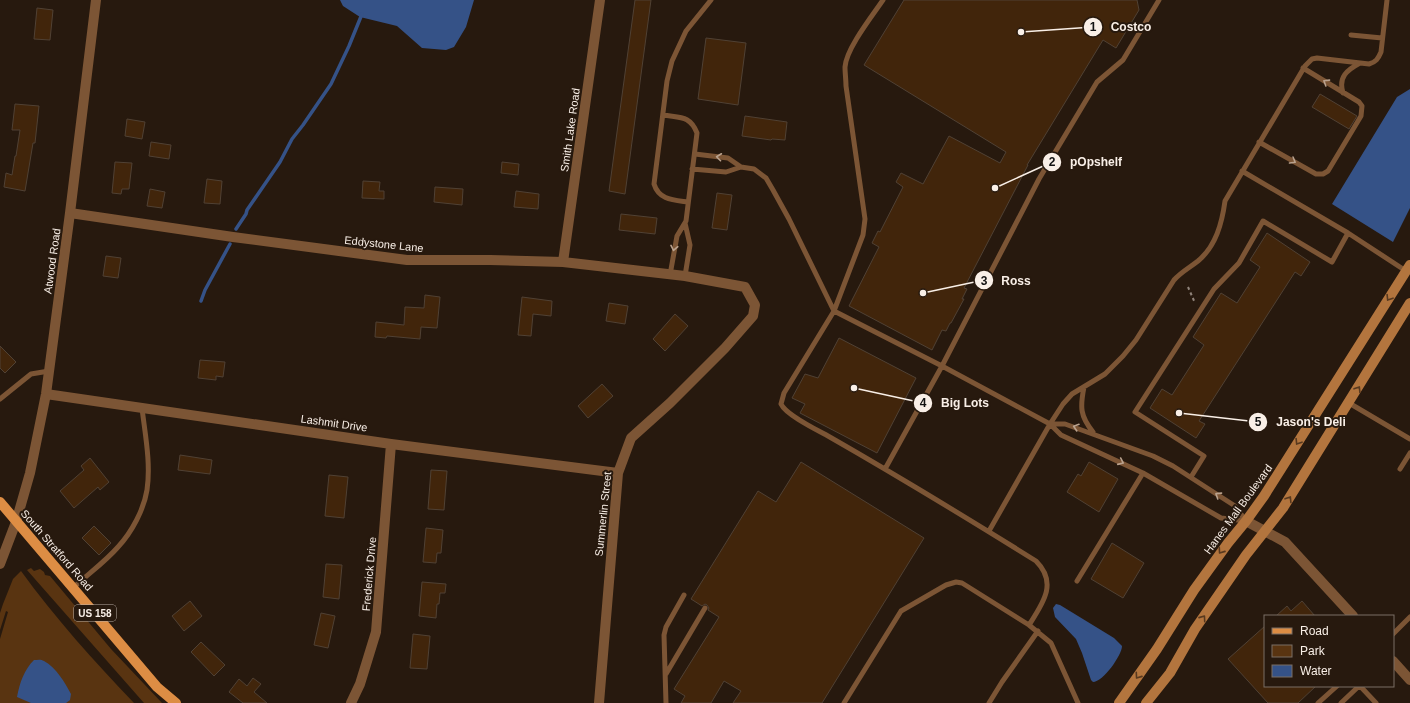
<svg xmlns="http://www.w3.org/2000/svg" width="1410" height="703" font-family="Arial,sans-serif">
	<rect width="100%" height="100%" fill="#27190e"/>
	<!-- green -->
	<path fill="#593411" d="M31,568L34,571L40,569L44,572L45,575L50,576L111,649L162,703H144L27,570Z
		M21,571C55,618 94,661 134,703H0V639L8,612L6,611L0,630V613L3,604L13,579Z"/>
	<!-- water -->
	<path fill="#355287" d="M340,0H474L466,27L454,47L446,50L422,48L397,26L360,17L343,6Z
		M1410,89V208L1393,242L1332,204L1397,97Z
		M1056,604L1060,605L1114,638L1122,646C1122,655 1103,682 1093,682L1091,680L1082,653L1076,639L1055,617L1053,608Z
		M34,660C37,660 41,659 44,661C56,667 65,683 71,694L70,700L66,703H31L17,697C20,682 24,670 34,660Z"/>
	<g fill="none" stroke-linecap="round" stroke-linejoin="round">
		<!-- stream -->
		<path stroke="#355287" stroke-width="3.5" d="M236,229L246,214L247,210L280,162L292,139L303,125L331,84L349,46L362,14
			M201,301L205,290L230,244"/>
	</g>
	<!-- building -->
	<path fill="#41250b" stroke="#504134" d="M635,0H651L625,194L609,191Z
		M904,0H1137L1139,10L1116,48L1103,40L1027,165H1028L964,288L967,289L962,299H964L951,323H950L946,331L942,330L932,350L849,306L879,247L872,243L878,231L880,232L903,187L896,182L901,173L923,184L949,136L1000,163L1006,152L864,65Z
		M37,8L53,10L50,40L34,39Z
		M706,38L746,43L738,105L698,99Z
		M1320,94L1357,116L1349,129L1312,107Z
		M15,104L39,106L35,143H33L25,191L4,187L6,173L12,175L15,156H16L20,130H12Z
		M745,116L787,122L785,140L772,139L771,140L742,136Z
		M127,119L145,122L142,139L125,136Z
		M151,142L171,145L169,159L149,156Z
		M115,162L132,163L129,189H122L121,194L112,193Z
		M502,162L519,164L518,175L501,173Z
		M207,179L222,181L220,204L204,203Z
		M363,181L380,182L379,191H384V199L362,198Z
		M435,187L463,189L462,205L434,202Z
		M150,189L165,192L162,208L147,206Z
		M516,191L539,194L538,209L514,207Z
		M717,193L732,195L727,230L712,228Z
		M621,214L657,218L655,234L619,230Z
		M1267,233L1310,262L1301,276L1295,272L1199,421L1205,424L1196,438L1150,408L1162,389L1172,395L1204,345L1193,337L1221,293L1237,303L1260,267L1250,260Z
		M106,256L121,258L118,278L103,276Z
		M425,295L440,297L437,328L421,327L420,339L387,336L386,338L375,337L376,322L404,325L405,307L424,308Z
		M522,297L552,301L551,316L533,314L531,336L518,335Z
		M609,303L628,306L625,324L606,321Z
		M675,314L688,326L665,351L653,339Z
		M839,338L916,378L877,453L800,413L805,404L792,398L805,374L818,378Z
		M0,346L16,362L5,373L0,368Z
		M200,360L225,362L223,377L216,376V380L198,378Z
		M602,384L613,396L588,418L578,406Z
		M180,455L212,460L210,474L178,470Z
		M90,458L109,482L100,490L98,487L74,508L60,491L84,470L81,466Z
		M801,462L924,538L822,703H733L741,691L724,681L711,703H681L685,696L674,689L719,617L708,610L709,608L707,605L705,604L702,606L691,599L758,491L776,502Z
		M1089,462L1118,479L1099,512L1067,492L1078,474L1081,476Z
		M431,470L447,471L444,510L428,509Z
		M329,475L348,477L344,518L325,516Z
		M94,526L111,543L99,555L82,538Z
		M426,528L443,530L441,553H437L436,563L423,562Z
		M1112,543L1144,563L1123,598L1091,579Z
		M326,564L342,565L339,599L323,597Z
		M422,582L446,584L445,593H440L439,604H437L436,618L419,616Z
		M190,601L202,616L184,631L172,616Z
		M1302,601L1315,616H1276L1287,606L1291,611Z
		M321,613L335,616L328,648L314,645Z
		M1265,626V686H1316L1298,703H1268L1228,659Z
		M413,634L430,636L427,669L410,668Z
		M201,642L225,665L214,676L191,652Z
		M253,678L261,684L254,692L267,703H243L229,692L239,679L247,686Z"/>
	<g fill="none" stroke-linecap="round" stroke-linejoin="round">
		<!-- path -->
		<path stroke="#90847b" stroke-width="2" stroke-dasharray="3 3" stroke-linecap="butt" d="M1188,287L1195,303"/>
		<!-- service -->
		<path stroke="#7c5535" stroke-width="5" d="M883,0C872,16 846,49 845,67C845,73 846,80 846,86L865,219L863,235L834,311L784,393L781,404C786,415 817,430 828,436C898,476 967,518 1036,561C1058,583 1043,603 1029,625
			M1351,35L1382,38
			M1343,93C1338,77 1347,70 1360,63
			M663,115C680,118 690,115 697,133L686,221L677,236L670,275
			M1259,142L1316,174H1323L1328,171L1361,116L1362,106L1359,102L1303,68
			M695,154L728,158L741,167
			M692,169L726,172L741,167L754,169L766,178L773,190L789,219L834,311L942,366L1050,424L1061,435L1143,473L1221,518L1246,521
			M1242,171L1348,233L1406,271
			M688,202C673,200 659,200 654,184L667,81L672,61L686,31L711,0
			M685,223L690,245L685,276
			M1084,387C1080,407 1080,416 1093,432
			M0,399L31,374L49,371
			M1349,403L1410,439
			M1050,424H1065L1153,456L1173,466L1235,506L1246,521
			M885,469L942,366L1039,179L1097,82L1123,60L1159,0
			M1400,469L1410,453
			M1191,477L1204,456L1135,412L1214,289L1239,263L1263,221L1332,262L1348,233
			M989,531L1050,424L1063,404L1072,394L1105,374L1123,356L1136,340L1174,280C1181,272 1189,268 1198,261C1216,246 1222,223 1225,201L1305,66L1312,59L1317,58L1369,64C1376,62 1378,59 1381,52L1387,0
			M1077,581L1143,473
			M73,588C88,574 105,562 118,547C132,532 144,509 147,490C151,463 145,434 142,408
			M1393,634L1410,617
			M666,674L705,608
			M1360,686L1376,703
			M666,703L664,635L666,627L684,595
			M844,703L901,611L946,585L956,582L962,583L970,588L1029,625L1051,643L1078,703
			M989,703L1002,682L1038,631
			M1318,703L1337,686
			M1341,703L1359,686"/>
		<!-- minor -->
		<path stroke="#7c5535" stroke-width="10" d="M70,213L233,237L407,260H490L563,262L685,276L745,287L755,305L753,316L725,348L670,403L631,438L618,473L599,703
			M563,262L600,0
			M46,394L391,444L618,473
			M1246,521L1285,542L1353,616
			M16,522L30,473L46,394L70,213L96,0
			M1393,661L1410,680
			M351,703L360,684L376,632L391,444"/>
		<!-- tertiary -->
		<path stroke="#7c5535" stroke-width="10" d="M0,564L16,522"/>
		<!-- secondary -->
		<path stroke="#b3753e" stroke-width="10" d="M1119,703L1157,649L1194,590L1228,543L1246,521L1264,496L1410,265
			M1146,703L1170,673L1195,629L1246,555L1283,508L1410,303"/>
		<!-- primary -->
		<path stroke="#dd8d44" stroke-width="10" d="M0,502L157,687L176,703"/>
	</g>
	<!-- one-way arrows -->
	<defs><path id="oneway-chevron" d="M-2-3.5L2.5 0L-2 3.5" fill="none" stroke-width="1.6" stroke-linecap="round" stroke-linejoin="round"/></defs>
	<g stroke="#baa28e">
		<use href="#oneway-chevron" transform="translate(1326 82) rotate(-148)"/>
		<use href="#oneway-chevron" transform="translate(719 157) rotate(-173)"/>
		<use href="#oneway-chevron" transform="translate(1293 161) rotate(30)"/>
		<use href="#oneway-chevron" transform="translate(674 248) rotate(101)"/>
		<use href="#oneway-chevron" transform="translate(1076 427) rotate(-162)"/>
		<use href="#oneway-chevron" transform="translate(1121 462) rotate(24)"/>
		<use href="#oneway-chevron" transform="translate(1218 495) rotate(-147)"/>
	</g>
	<g stroke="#58391f">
		<use href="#oneway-chevron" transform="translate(1389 298) rotate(122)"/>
		<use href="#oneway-chevron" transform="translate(1358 389) rotate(-58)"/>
		<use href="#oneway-chevron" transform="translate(1298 442) rotate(122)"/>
		<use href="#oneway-chevron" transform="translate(1289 499) rotate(-58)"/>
		<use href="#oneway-chevron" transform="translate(1221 551) rotate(125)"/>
		<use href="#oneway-chevron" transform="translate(1203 618) rotate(-55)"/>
		<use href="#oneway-chevron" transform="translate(1138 676) rotate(125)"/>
	</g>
	<g text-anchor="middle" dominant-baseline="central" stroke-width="4" stroke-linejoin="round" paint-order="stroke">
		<!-- shield labels -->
		<rect fill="#27190e" stroke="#baafa6" stroke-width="1" x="74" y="605" width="42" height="16" rx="3"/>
		<g font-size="10" font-weight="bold" fill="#f9efe7">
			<text x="95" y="613">US 158</text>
		</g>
		<!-- street labels -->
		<g font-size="11" fill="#f9efe7" stroke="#27190e">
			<text transform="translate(570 130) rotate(-82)">Smith Lake Road</text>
			<text transform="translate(384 244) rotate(6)">Eddystone Lane</text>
			<text transform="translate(52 261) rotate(-82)">Atwood Road</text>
			<text transform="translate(334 423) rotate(8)">Lashmit Drive</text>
			<text transform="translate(1238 509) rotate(-54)">Hanes Mall Boulevard</text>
			<text transform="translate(603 514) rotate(-84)">Summerlin Street</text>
			<text transform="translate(57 550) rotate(49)">South Stratford Road</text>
			<text transform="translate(369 574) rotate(-85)">Frederick Drive</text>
		</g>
	</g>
	<!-- callouts -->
	<path fill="none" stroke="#f9efe7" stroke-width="1.5" d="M1021 32L1093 27M995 188L1052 162M923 293L984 280M854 388L923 403M1179 413L1258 422"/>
	<g fill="#f9efe7" stroke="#27190e" stroke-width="1.5">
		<circle cx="1021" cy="32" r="4"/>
		<circle cx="995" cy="188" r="4"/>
		<circle cx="923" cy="293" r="4"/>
		<circle cx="854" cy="388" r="4"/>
		<circle cx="1179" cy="413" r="4"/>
		<circle cx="1093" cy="27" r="10"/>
		<circle cx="1052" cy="162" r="10"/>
		<circle cx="984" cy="280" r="10"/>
		<circle cx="923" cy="403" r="10"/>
		<circle cx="1258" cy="422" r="10"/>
	</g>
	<g font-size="12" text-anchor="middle" font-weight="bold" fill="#111">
		<text x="1093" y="31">1</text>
		<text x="1052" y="166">2</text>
		<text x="984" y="285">3</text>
		<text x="923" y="407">4</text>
		<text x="1258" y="426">5</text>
	</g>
	<g font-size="12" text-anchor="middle" font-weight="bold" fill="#f9efe7" stroke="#27190e" stroke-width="4" stroke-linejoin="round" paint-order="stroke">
		<text x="1131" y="31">Costco</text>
		<text x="1096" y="166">pOpshelf</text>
		<text x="1016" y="285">Ross</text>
		<text x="965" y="407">Big Lots</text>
		<text x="1311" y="426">Jason's Deli</text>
	</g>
	<!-- legend -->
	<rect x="1264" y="615" width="130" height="72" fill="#27190e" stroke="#7b6f65"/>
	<rect x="1272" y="628" width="20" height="6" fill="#dd8d44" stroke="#7b6f65"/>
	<text x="1300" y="635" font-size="12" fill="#f9efe7">Road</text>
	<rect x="1272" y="645" width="20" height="12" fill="#593411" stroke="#7b6f65"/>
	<text x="1300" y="655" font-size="12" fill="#f9efe7">Park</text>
	<rect x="1272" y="665" width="20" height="12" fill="#355287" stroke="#7b6f65"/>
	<text x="1300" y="675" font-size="12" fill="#f9efe7">Water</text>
</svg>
